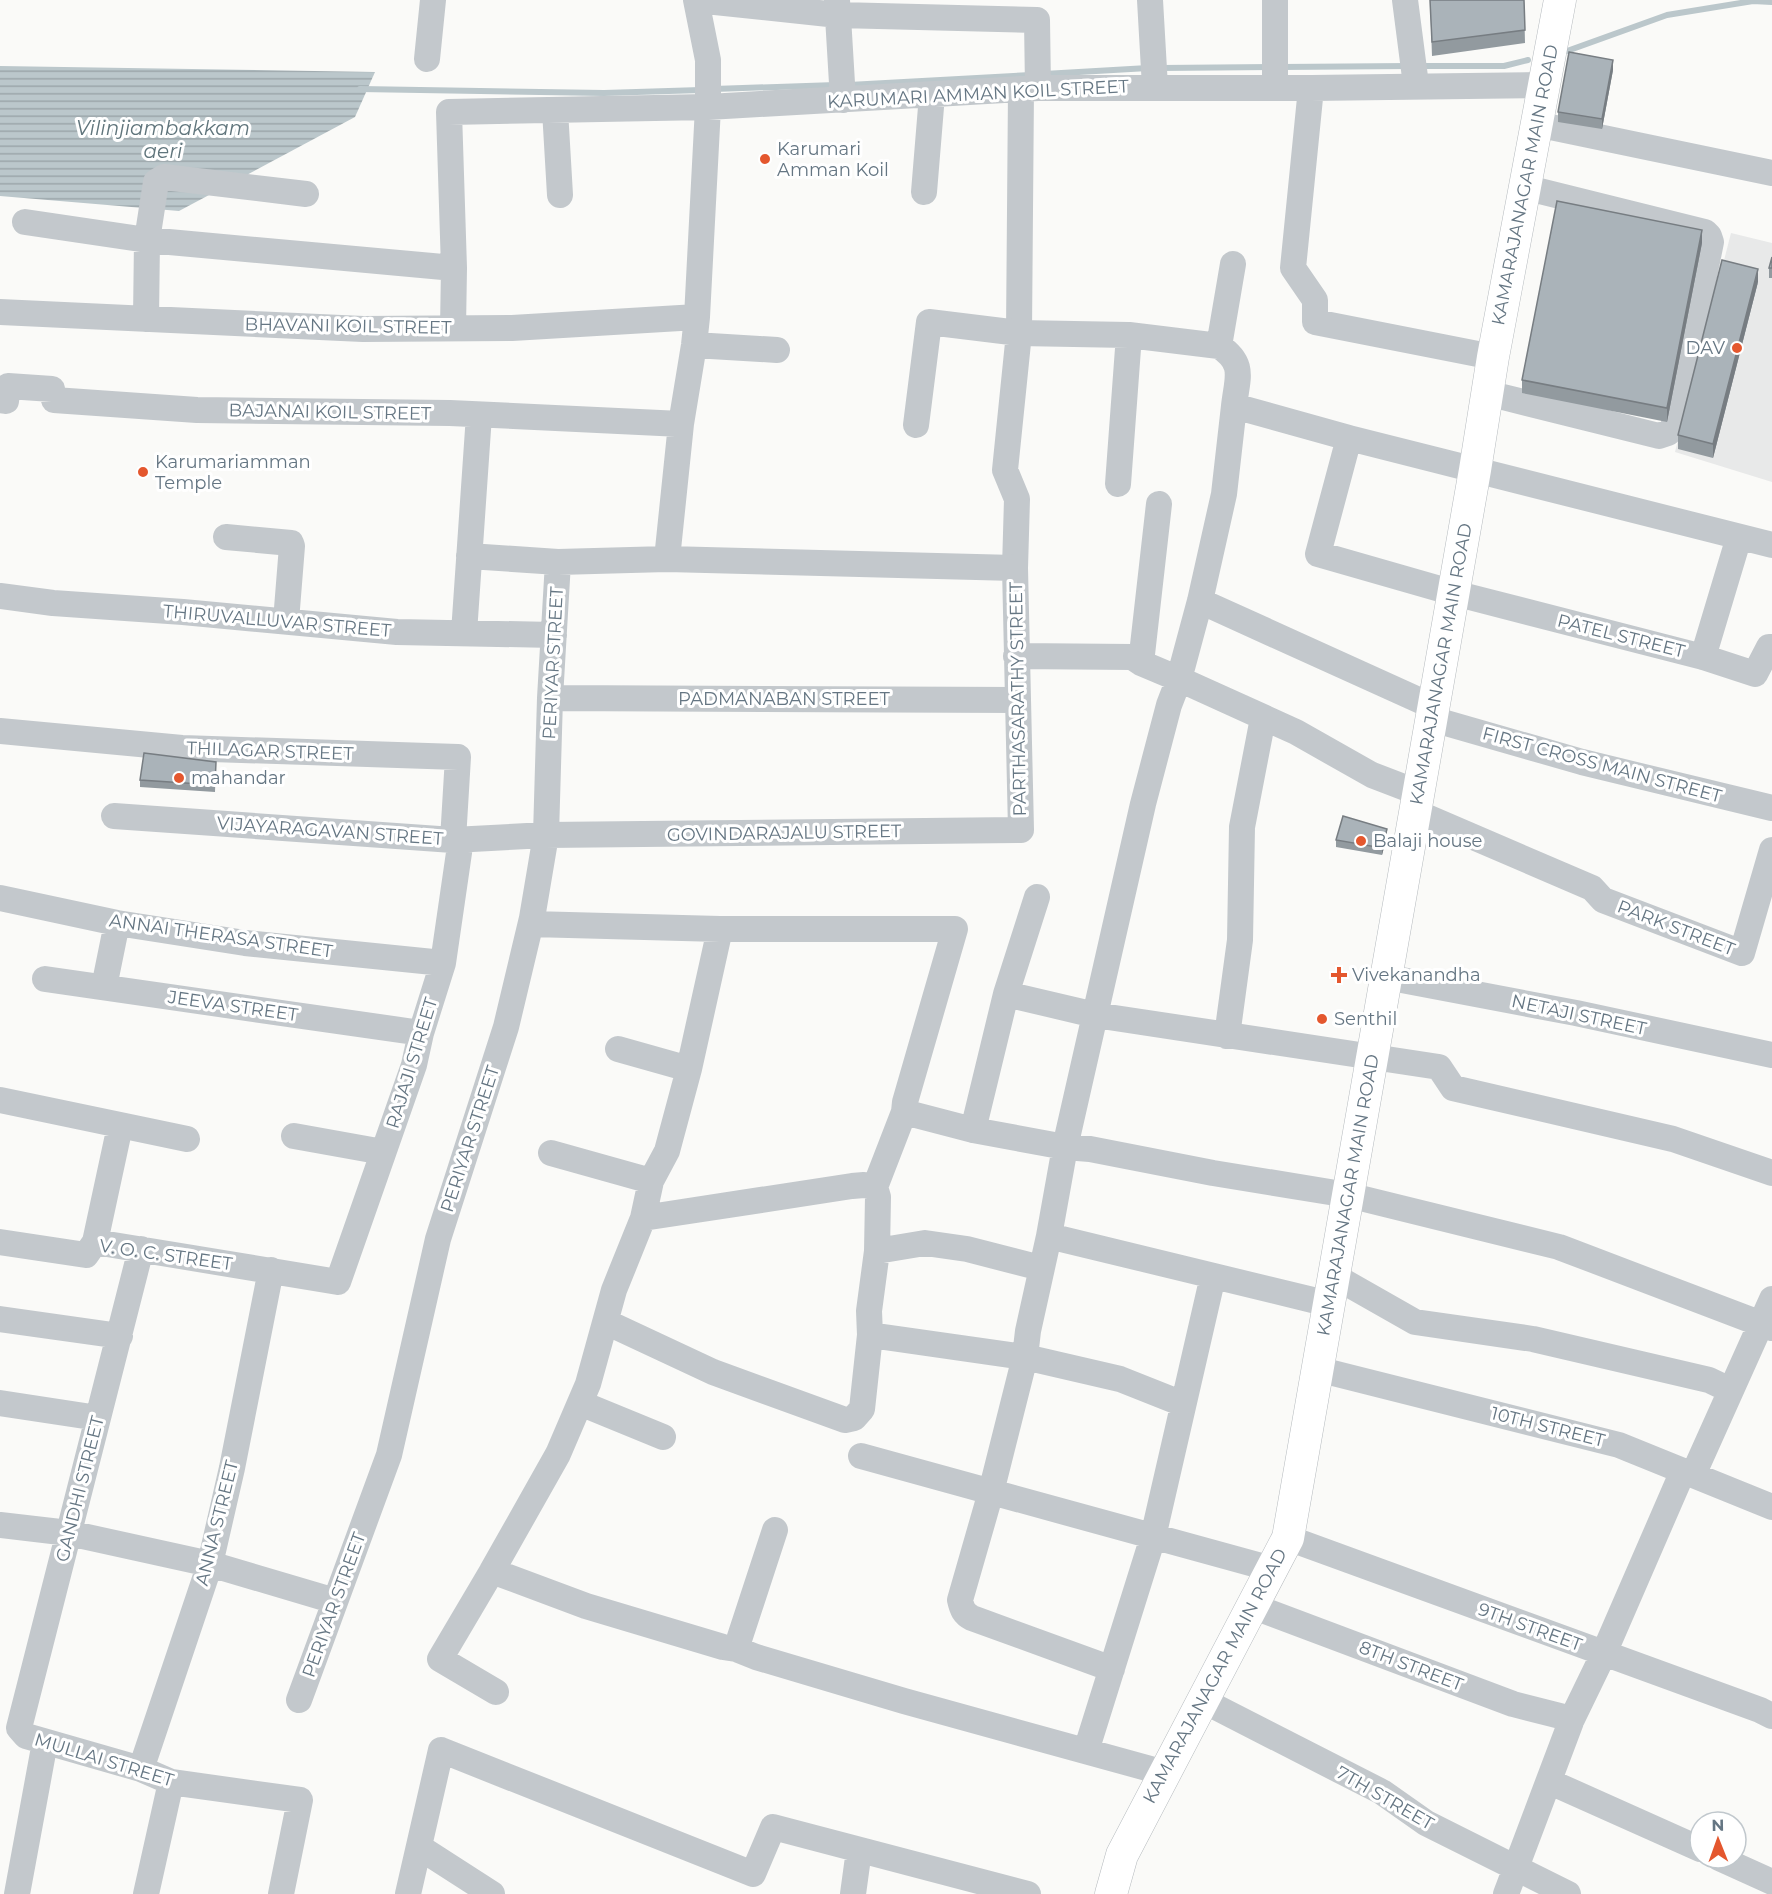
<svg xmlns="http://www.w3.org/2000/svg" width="1772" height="1894" font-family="Montserrat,sans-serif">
	<defs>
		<pattern id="water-rules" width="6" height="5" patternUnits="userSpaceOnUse" patternTransform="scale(1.5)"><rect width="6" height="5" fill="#bbc7cb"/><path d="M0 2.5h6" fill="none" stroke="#9ca6aa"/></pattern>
	</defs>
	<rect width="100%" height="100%" fill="#fafaf8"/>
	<!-- built -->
	<path fill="#e8e9e9" d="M1731,233L1772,243V482L1675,452Z"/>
	<!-- water -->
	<path fill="url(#water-rules)" d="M0,66L375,72L355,117L179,211L0,196Z"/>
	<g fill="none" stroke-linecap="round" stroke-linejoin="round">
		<!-- stream -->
		<path stroke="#bbc7cb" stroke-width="6" d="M1567,51L1667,15L1753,1L1772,2
			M1419,66H1504L1528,60
			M1281,67L1409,66
			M1161,68L1271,67
			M1044,74L1148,68
			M849,85L1031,75
			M360,89L604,93L701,90
			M714,89L836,85"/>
		<defs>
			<path id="major" d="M1111,1894L1122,1855L1288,1538L1475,470L1493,357L1560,0"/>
		</defs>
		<!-- major casing -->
		<use href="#major" stroke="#b5babe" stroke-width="33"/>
		<!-- minor -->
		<path stroke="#c3c8cc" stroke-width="26" d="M696,0L838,15L1037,20L1038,88
			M837,0L843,100
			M1150,0L1155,87
			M1405,0L1416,85
			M427,59L433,0
			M1275,87V0
			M1311,88L1293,268L1315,300V322L1493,357
			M555,110L560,195
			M1536,124L1772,173
			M924,192L932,95
			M25,222L147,240L454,268
			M1233,264L1219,346C1246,364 1237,378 1234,406L1349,438
			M0,312L363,329L512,328L697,317
			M146,319L147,240L156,182L164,177L306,194
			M453,328L454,268L449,112L708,107L1038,88H1311L1543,85
			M694,345L777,350
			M1487,393L1659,436L1668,433L1673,428L1711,242L1709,236L1705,232L1524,187
			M0,400L6,401L8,386L52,389L54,400L197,410L450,413L681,424
			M916,425L929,322L1019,333L1129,335L1219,346
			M1118,484L1129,335
			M226,537L291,543L292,546L286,621
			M1772,545L1349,438L1318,554L1454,593L1703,657L1755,674L1769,647H1772
			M469,556L558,562L667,559L1015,568
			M667,559L681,424L694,345L697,317L708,107V60L696,0
			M0,596L53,603L183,612L397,632L554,635
			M1200,601L1434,707
			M464,633L479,415
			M1016,656L1132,657L1141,663L1179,679L1296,732L1372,775L1419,793
			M1703,657L1739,537
			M1141,663L1159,504
			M550,698L1017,700
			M1432,719L1582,762L1772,808
			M0,731L182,748L458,757L453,840
			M1415,812L1592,888L1603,900L1742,953L1772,850
			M114,816L453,840L546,835L1021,830L1015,568L1017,499L1005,470L1019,333L1021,89
			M0,898L117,923L245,943L443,963
			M531,924L720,929H955L905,1102L904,1112L875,1187
			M1386,977L1576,1013L1772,1055
			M45,979L421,1033
			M104,987L117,923
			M1006,994L1095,1015L1439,1067L1453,1088L1673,1139L1772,1173
			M1227,1036L1240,940L1242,827L1263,718
			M618,1049L689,1069
			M0,1100L187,1139
			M904,1112L973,1130L1065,1147L1090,1149L1213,1173L1348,1195L1559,1247L1772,1328
			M973,1130L1006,994L1037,897
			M294,1136L383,1152
			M651,1181L667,1151L689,1069L720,929
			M1049,1236L1329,1304
			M0,1242L86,1255L95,1242L338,1282L414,1065L421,1033L443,963L461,839
			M95,1242L120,1126
			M141,1249L19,1728L26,1736L141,1769L171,1782L300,1800L281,1894
			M877,1251L925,1243L967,1249L1041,1268
			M1334,1276L1415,1322L1533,1339L1709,1380L1730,1390
			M0,1319L120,1336
			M606,1322L713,1372L845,1420L854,1418L862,1409L870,1335L869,1311L877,1251L878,1197L875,1187L864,1185L852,1186L643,1218
			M870,1335L1025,1357L991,1492L960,1600C962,1609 964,1614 972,1618L1112,1669
			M1317,1369L1619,1445L1772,1507
			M0,1403L98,1418
			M580,1403L663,1437
			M1183,1404L1120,1379L1025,1357L1028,1331L1049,1236L1065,1147L1143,804L1169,705L1179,679L1200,601L1224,494L1234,406
			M861,1456L1272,1569
			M1693,1475L1772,1299
			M0,1525L69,1533L210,1564L335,1601
			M1288,1538L1760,1710L1772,1716
			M492,1571L558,1454L588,1384L614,1290L643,1218L651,1181L551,1153
			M1252,1606L1513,1704L1572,1719
			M736,1649L775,1530
			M496,1692L440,1659L492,1571L586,1606L723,1647L736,1649L756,1657L904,1701L1165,1773
			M299,1700L389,1455L438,1239L506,1027L532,918L546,835L550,698L558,562
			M1202,1700L1382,1792L1426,1823L1568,1894
			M1086,1751L1153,1537L1213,1276
			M141,1769L210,1564L232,1468L271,1270
			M1550,1782L1700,1849
			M419,1847L492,1894
			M1719,1858L1772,1882
			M17,1894L45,1742
			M146,1894L171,1782
			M408,1894L441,1750L753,1874L773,1827L1028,1894
			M853,1894L859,1850
			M1506,1894L1572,1719L1604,1653L1683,1471"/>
		<!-- major -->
		<use href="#major" stroke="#fff" stroke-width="32"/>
	</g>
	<!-- wall -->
	<path fill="#929a9f" d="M1430,0H1524L1525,43L1432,56Z
		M1613,70L1602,129L1558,122V112Z
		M1702,243L1667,422L1522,393V380Z
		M1772,257V278H1769V268Z
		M1758,282L1713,458L1678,449V435Z
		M216,762L215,792L140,787V780Z
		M1387,836L1382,855L1336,847V840Z"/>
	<!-- shaded-wall -->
	<path fill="#777d82" d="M1613,60V70L1602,129V119Z
		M1702,230V243L1667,422V408Z
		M1758,269V282L1713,458V444Z
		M1387,829V836L1382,855V848Z"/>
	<!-- building -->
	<path fill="#aab3b9" stroke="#777d82" stroke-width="1.5" d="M1430,0H1524L1525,30L1432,42Z
		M1569,52L1613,60L1602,119L1558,112Z
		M1557,201L1702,230L1667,408L1522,380Z
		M1772,257V268H1769Z
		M1722,260L1758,269L1713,444L1678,435Z
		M144,753L216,762L215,785L140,780Z
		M1343,816L1387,829L1382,848L1336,840Z"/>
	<!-- markers -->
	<g fill="#e4572e" stroke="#fff" stroke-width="2">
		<circle cx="765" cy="159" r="6"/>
		<circle cx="1737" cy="348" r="6"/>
		<circle cx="143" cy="472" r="6"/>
		<circle cx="179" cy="778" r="6"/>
		<circle cx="1361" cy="841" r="6"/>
		<path d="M1336 966h6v6h6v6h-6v6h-6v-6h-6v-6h6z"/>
		<circle cx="1322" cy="1019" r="6"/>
	</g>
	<g text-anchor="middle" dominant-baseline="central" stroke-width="6" stroke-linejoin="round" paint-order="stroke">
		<!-- street labels -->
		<g font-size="18" fill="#657683" stroke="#fff">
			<text transform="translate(978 94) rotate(-3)">KARUMARI AMMAN KOIL STREET</text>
			<text transform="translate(1525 185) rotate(-79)">KAMARAJANAGAR MAIN ROAD</text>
			<text transform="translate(348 326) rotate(1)">BHAVANI KOIL STREET</text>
			<text transform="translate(330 412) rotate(1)">BAJANAI KOIL STREET</text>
			<text transform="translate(277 621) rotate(5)">THIRUVALLUVAR STREET</text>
			<text transform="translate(1621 636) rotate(14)">PATEL STREET</text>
			<text transform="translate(553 663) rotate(-87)">PERIYAR STREET</text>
			<text transform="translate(1441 664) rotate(-80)">KAMARAJANAGAR MAIN ROAD</text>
			<text x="784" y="699">PADMANABAN STREET</text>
			<text transform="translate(1018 699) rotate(-91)">PARTHASARATHY STREET</text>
			<text transform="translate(270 751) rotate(2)">THILAGAR STREET</text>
			<text transform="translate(1602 765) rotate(15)">FIRST CROSS MAIN STREET</text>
			<text transform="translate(330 831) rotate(4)">VIJAYARAGAVAN STREET</text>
			<text transform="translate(784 833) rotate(-1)">GOVINDARAJALU STREET</text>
			<text transform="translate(1676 928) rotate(21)">PARK STREET</text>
			<text transform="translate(221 936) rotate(8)">ANNAI THERASA STREET</text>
			<text transform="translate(233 1006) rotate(8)">JEEVA STREET</text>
			<text transform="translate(1579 1015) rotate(12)">NETAJI STREET</text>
			<text transform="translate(412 1063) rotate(-73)">RAJAJI STREET</text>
			<text transform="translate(470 1139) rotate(-72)">PERIYAR STREET</text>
			<text transform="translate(1348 1195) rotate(-80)">KAMARAJANAGAR MAIN ROAD</text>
			<text transform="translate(166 1255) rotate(8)">V. O. C. STREET</text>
			<text transform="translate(1548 1427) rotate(14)">10TH STREET</text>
			<text transform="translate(80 1489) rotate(-76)">GANDHI STREET</text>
			<text transform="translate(217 1523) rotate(-76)">ANNA STREET</text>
			<text transform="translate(334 1605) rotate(-70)">PERIYAR STREET</text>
			<text transform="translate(1530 1627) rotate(20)">9TH STREET</text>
			<text transform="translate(1411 1666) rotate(21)">8TH STREET</text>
			<text transform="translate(1215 1676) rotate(-62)">KAMARAJANAGAR MAIN ROAD</text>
			<text transform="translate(104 1760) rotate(17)">MULLAI STREET</text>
			<text transform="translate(1385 1798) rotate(30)">7TH STREET</text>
		</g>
		<!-- poi labels -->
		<g font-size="18" fill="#657683" stroke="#fff" text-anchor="start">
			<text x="777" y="149">Karumari<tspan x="777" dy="21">Amman Koil</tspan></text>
			<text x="1725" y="348" text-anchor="end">DAV</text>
			<text x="155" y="462">Karumariamman<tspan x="155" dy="21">Temple</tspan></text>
			<text x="191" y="778">mahandar</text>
			<text x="1373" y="841">Balaji house</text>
			<text x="1352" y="975">Vivekanandha</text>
			<text x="1334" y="1019">Senthil</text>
		</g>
		<!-- water labels -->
		<g font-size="20" font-style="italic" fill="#60757c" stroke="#fff">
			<text x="163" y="128">Vilinjiambakkam<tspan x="163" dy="23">aeri</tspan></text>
		</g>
	</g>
	<!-- north arrow -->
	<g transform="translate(1718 1840) rotate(359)"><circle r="28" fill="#ffffff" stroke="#c1c8cd" stroke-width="1.5"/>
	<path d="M0-4.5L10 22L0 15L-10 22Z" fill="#e4572e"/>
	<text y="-9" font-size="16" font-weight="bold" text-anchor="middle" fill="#657683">N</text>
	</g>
</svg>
